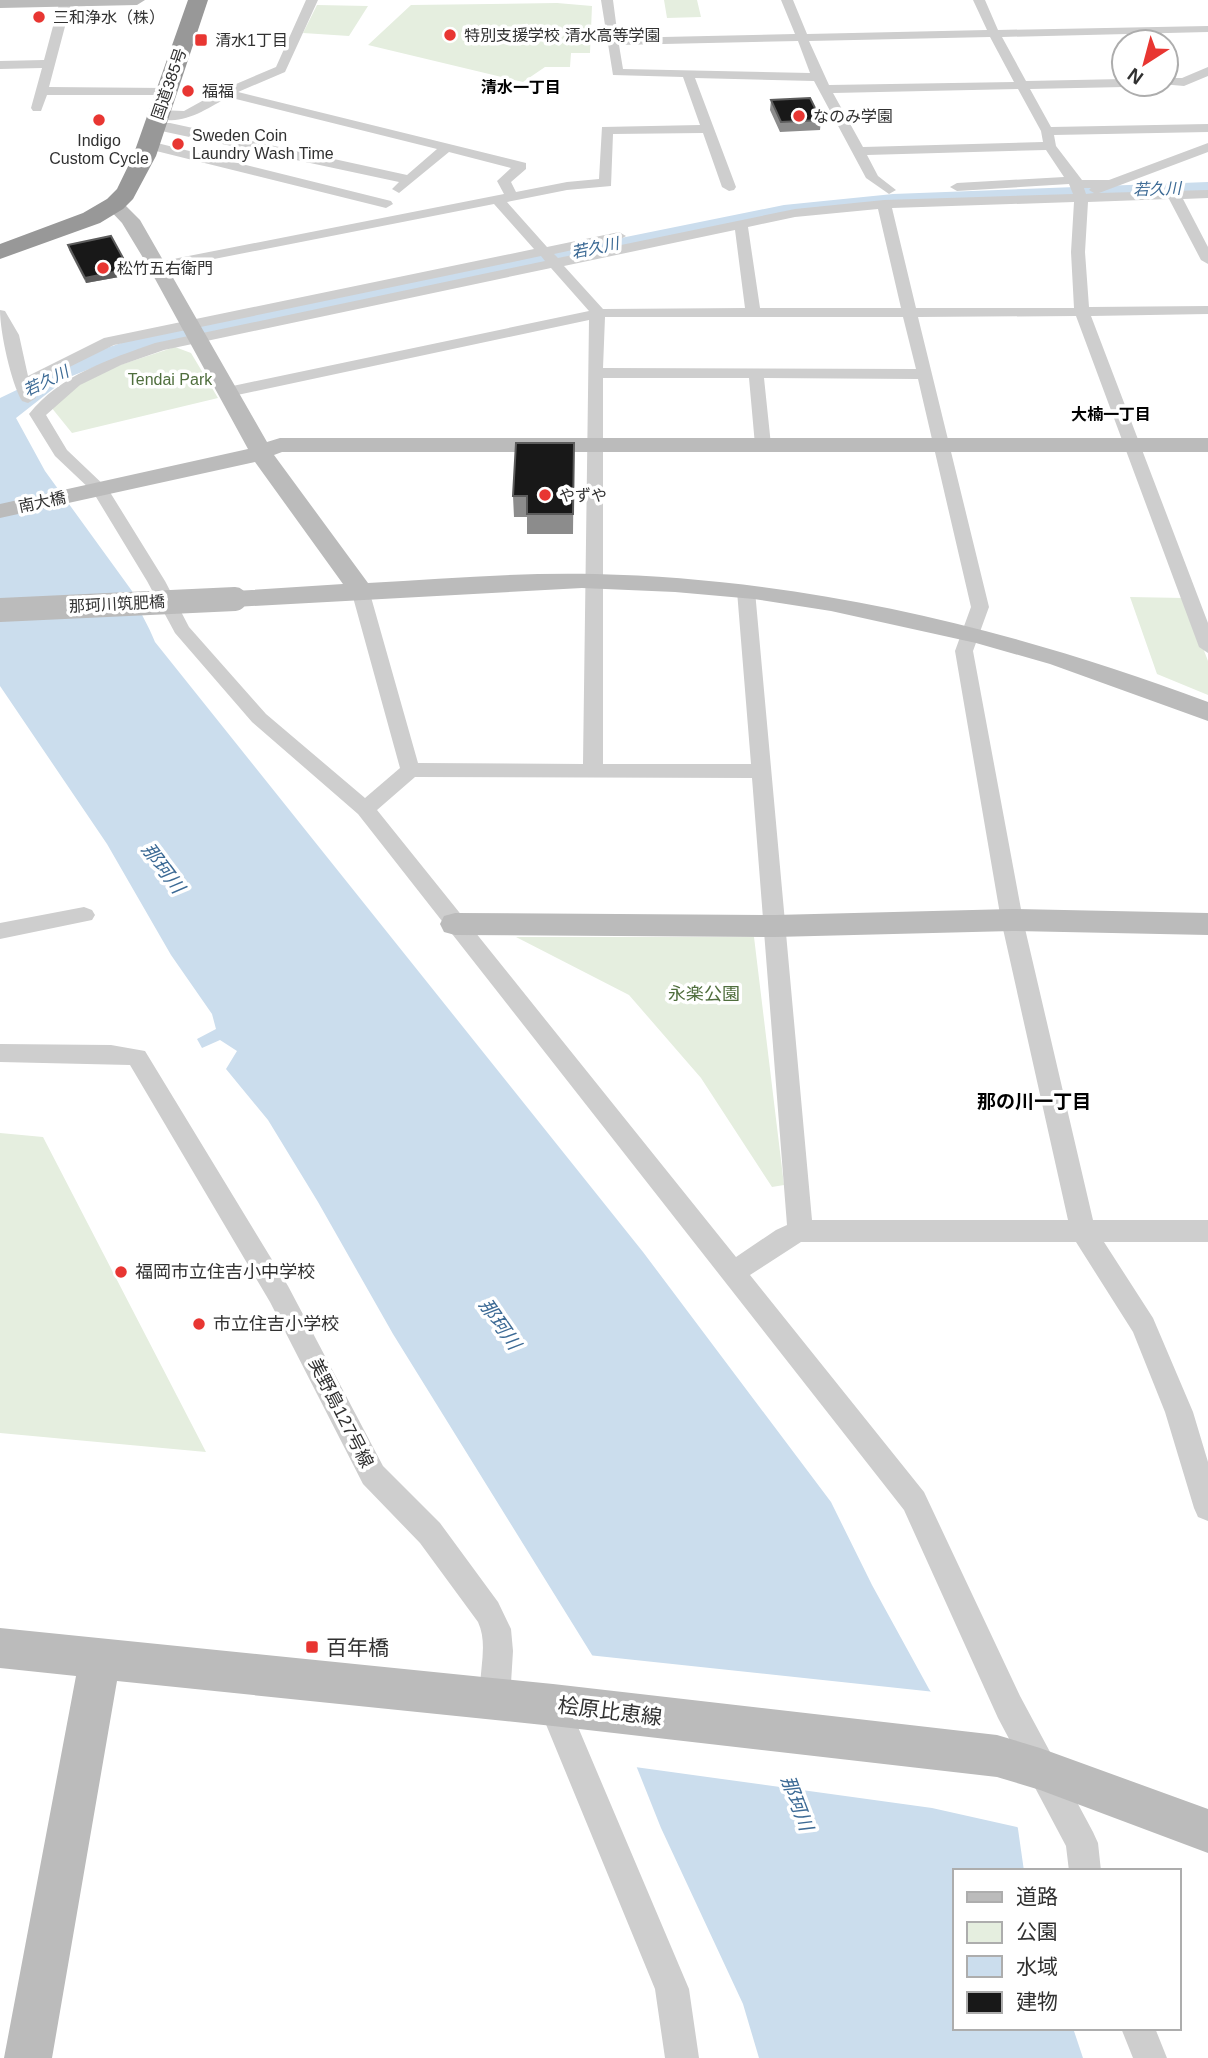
<svg xmlns="http://www.w3.org/2000/svg" width="1208" height="2058" font-family="Helvetica,'Noto Sans JP',sans-serif">
	<rect width="100%" height="100%" fill="#fff"/>
	<!-- green -->
	<path fill="#e5eedf" d="M664,0H697L701,17L667,18Z
		M557,3L592,6L590,53H571L570,67H545L523,82L368,45L411,5Z
		M317,5L368,6L349,36L303,33Z
		M175,347L191,353L218,398L72,433L51,407L80,383L120,365Z
		M1130,597L1184,598L1208,661V695L1157,674Z
		M516,937H754L784,1185L772,1187L701,1078L629,995Z
		M0,1133L43,1137L206,1452L0,1433Z"/>
	<!-- water -->
	<path fill="#cbdded" d="M1208,182V192L790,211L112,360L67,378L16,418L45,471L132,591C138,610 148,624 155,642L643,1252L831,1502L872,1585L929,1689L1017,1822L1024,1871H954V2028H1073L1083,2058H759L743,2004L661,1828L592,1655L393,1334L318,1202L268,1120L226,1069L237,1051L220,1040L202,1048L197,1039L216,1029L212,1014L171,955L107,844L0,686V398L98,351L147,334L784,205L893,194Z"/>
	<!-- pier -->
	<path fill="#fff" d="M588,1655L935,1692L1020,1820L1021,1828L932,1808L635,1767Z"/>
	<g fill="none" stroke-linecap="round" stroke-linejoin="round">
		<!-- street -->
		<path fill="#cecece" fill-rule="evenodd" d="M60,0H72L49,87L165,88L169,89V95H47L41,111H33L31,108L42,68L0,69V61L44,60Z
			M306,0H318L285,72L238,92L526,163V169L511,182L516,192L567,182L599,179L602,127L700,125L683,77L613,75L601,0H613L618,38L795,34L781,0H793L807,34L987,30L973,0H985L998,30L1208,26V32L1002,37L1026,81L1124,79V84H1129L1124,87L1030,89L1051,127L1208,124V132L1054,135L1056,146L1082,180H1109L1208,143V152L1099,193L1208,190V198L1183,199L1208,247V264L1201,260L1169,199L1088,202L1085,252L1089,307L1208,306V314L1091,316L1208,623V653L1199,647L1076,316L918,317L989,607L973,651L1023,920L1093,1220H1208V1242H1104L1153,1318L1193,1412L1208,1462V1521L1198,1517L1194,1508L1165,1412L1133,1332L1076,1242H801L750,1275L924,1492L1020,1696L1093,1832L1098,1843L1101,1871H1069L1066,1846L998,1718L904,1510L358,814L252,722L175,633L147,581L93,492L55,456L29,414C60,375 110,359 155,343L545,261L541,256L114,345L31,386L36,398L28,403L22,401C11,383 0,332 0,310L5,311L19,335L28,376L104,338L534,249L494,204L158,270L153,269V263L158,262L504,194L497,181L511,168L449,152L399,193L392,189L399,182L152,129V123H170L407,175L437,149L228,97C207,109 175,131 152,114L158,110L184,111L222,90L276,67ZM990,37L1014,82L829,85L809,41ZM798,41L810,73L623,69L619,45ZM695,78L814,81L866,178L889,194L896,190L878,176L867,155L1046,150L1064,177L957,183L950,187L957,191L1069,184L1073,194L884,200L795,209L558,258L554,254L619,240L626,236L619,232L547,247L507,202L567,190L611,186L613,134L703,133L722,187L729,191L734,190L736,187ZM1018,89L1041,131L1043,142L863,147L833,93ZM1084,188H1091L1089,190L1094,193L1086,194ZM1074,202L1071,252L1074,308H916L892,208ZM878,209L901,308H760L748,227L795,217ZM735,230L745,308L603,309L564,266ZM551,268L589,311L228,387L220,392L228,397L589,320L583,764L418,763L369,590L360,585L351,590L400,768L365,798L266,714L189,627L165,581L108,489L67,450L46,415L80,385L121,365L164,350ZM605,317H903L916,369L603,368ZM603,378H749L755,445L763,450L771,445L764,378L918,379L971,607L955,651L1001,920L1068,1220H812L755,591L746,586L737,591L751,764H603ZM415,777L752,778L787,1225L776,1230L736,1257L377,810Z
			M1208,67V76L1184,86L1161,84H1166V78H1182Z
			M149,141L391,201L393,204L386,208L144,148L143,145Z
			M84,907L92,910L95,915L92,920L0,939V923Z
			M0,1044L111,1045L145,1051L288,1286L383,1466L440,1523L498,1602L511,1629L513,1651L510,1699L506,1710L495,1714L484,1710C473,1682 491,1650 478,1622L420,1543L363,1484L270,1302L130,1065L0,1062Z
			M553,1690L564,1694L689,1989L699,2058H665L655,1989L538,1705L542,1694Z
			M1121,2028H1155L1167,2058H1133Z"/>
		<!-- secondary -->
		<path fill="#bbb" fill-rule="evenodd" d="M0,0H145L137,5L0,8Z
			M114,199L121,201L140,220L267,442L280,438H1208V452H282L274,455L368,583C443,579 520,572 595,574C807,579 1010,628 1208,702V721L1050,664L976,643L831,611L754,599L675,592L582,588L235,607L226,604L223,599L226,594L235,591L343,584L255,462L0,518V504L248,449L148,266L122,223L105,205Z
			M1012,909L1208,913V935L1012,931L775,937L455,935L444,932L440,924L444,916L455,913L775,915Z
			M0,1628L553,1684L997,1735L1040,1748L1208,1809V1853L1040,1790L997,1777L553,1726L117,1681L52,2058H4L76,1676L0,1668Z"/>
		<!-- highway -->
		<path fill="#989898" fill-rule="evenodd" d="M188,0H208L156,156L133,199L123,209L100,223L0,259V244L83,213L107,199L117,189L133,156Z"/>
		<!-- secondary-bridge -->
		<path stroke="#bbb" stroke-width="24" d="M0,610L235,599"/>
	</g>
	<!-- wall -->
	<path fill="#8c8c8c" d="M771,100L821,120L820,130L780,132L770,110Z
		M68,245L130,275L86,283L69,250Z
		M574,443L573,534H527V517H514L513,496Z"/>
	<!-- shaded-wall -->
	<path fill="#5d5d5d" d="M129,269L130,275L86,283L85,278Z"/>
	<!-- building -->
	<path fill="#181818" stroke="#5d5d5d" stroke-width="2" d="M810,98L821,120L781,122L771,100Z
		M111,236L129,269L85,278L68,245Z
		M516,443H574L573,514H527V496H513Z"/>
	<!-- markers -->
	<g fill="#e83632" stroke="#fff" stroke-width="2.5">
		<circle cx="39" cy="17" r="7"/>
		<circle cx="450" cy="35" r="7"/>
		<rect x="194" y="33" width="14" height="14" rx="3.5"/>
		<circle cx="188" cy="91" r="7"/>
		<circle cx="799" cy="116" r="7"/>
		<circle cx="99" cy="120" r="7"/>
		<circle cx="178" cy="144" r="7"/>
		<circle cx="103" cy="268" r="7"/>
		<circle cx="545" cy="495" r="7"/>
		<circle cx="121" cy="1272" r="7"/>
		<circle cx="199" cy="1324" r="7"/>
		<rect x="305" y="1640" width="14" height="14" rx="3.5"/>
	</g>
	<g text-anchor="middle" dominant-baseline="central" stroke-width="7" stroke-linejoin="round" paint-order="stroke">
		<!-- far-poi labels -->
		<g font-size="16" fill="#313131" stroke="#fff" text-anchor="start">
			<text x="53" y="17">三和浄水（株）</text>
			<text x="464" y="35">特別支援学校 清水高等学園</text>
			<text x="215" y="40">清水1丁目</text>
			<text x="202" y="91">福福</text>
			<text x="813" y="116">なのみ学園</text>
			<text x="192" y="135">Sweden Coin<tspan x="192" dy="18">Laundry Wash Time</tspan></text>
			<text x="99" y="140" text-anchor="middle">Indigo<tspan x="99" dy="18">Custom Cycle</tspan></text>
			<text x="117" y="268">松竹五右衛門</text>
			<text x="559" y="495">やずや</text>
		</g>
		<!-- far-street labels -->
		<g font-size="16" fill="#313131" stroke="#fff">
			<text transform="translate(169 84) rotate(-71)">国道385号</text>
			<text transform="translate(42 502) rotate(-12)">南大橋</text>
			<text transform="translate(117 604) rotate(-3)">那珂川筑肥橋</text>
		</g>
		<!-- far-neighbourhood labels -->
		<g font-size="16" font-weight="bold" fill="#000" stroke="#fff">
			<text x="521" y="87">清水一丁目</text>
			<text x="1111" y="414">大楠一丁目</text>
		</g>
		<!-- far-water labels -->
		<g font-size="16" font-style="italic" fill="#3c6a95" stroke="#fff">
			<text transform="translate(1157 189) rotate(-2)">若久川</text>
			<text transform="translate(595 248) rotate(-12)">若久川</text>
			<text transform="translate(46 381) rotate(-26)">若久川</text>
		</g>
		<!-- far-park labels -->
		<g font-size="16" fill="#4f6e3d" stroke="#fff">
			<text x="170" y="379">Tendai Park</text>
		</g>
		<!-- park labels -->
		<g font-size="18" fill="#4f6e3d" stroke="#fff">
			<text x="704" y="994">永楽公園</text>
		</g>
		<!-- poi labels -->
		<g font-size="18" fill="#313131" stroke="#fff" text-anchor="start">
			<text x="135" y="1272">福岡市立住吉小中学校</text>
			<text x="213" y="1324">市立住吉小学校</text>
		</g>
		<!-- street labels -->
		<g font-size="18" fill="#313131" stroke="#fff">
			<text transform="translate(341 1413) rotate(63)">美野島127号線</text>
		</g>
		<!-- water labels -->
		<g font-size="19" font-style="italic" fill="#3c6a95" stroke="#fff">
			<text transform="translate(163 868) rotate(53)">那珂川</text>
			<text transform="translate(500 1324) rotate(55)">那珂川</text>
			<text transform="translate(797 1803) rotate(69)">那珂川</text>
		</g>
		<!-- neighbourhood labels -->
		<g font-size="19" font-weight="bold" fill="#000" stroke="#fff">
			<text x="1034" y="1101">那の川一丁目</text>
		</g>
		<!-- near-poi labels -->
		<g font-size="21" fill="#313131" stroke="#fff" text-anchor="start">
			<text x="326" y="1647">百年橋</text>
		</g>
		<!-- near-street labels -->
		<g font-size="21" fill="#313131" stroke="#fff">
			<text transform="translate(610 1711) rotate(7)">桧原比恵線</text>
		</g>
	</g>
	<!-- legend -->
	<rect x="953" y="1869" width="228" height="161" fill="#ffffff" stroke="#adadad" stroke-width="2"/>
	<rect x="967" y="1892" width="35" height="10" fill="#bbbbbb" stroke="#adadad" stroke-width="2"/>
	<text x="1016" y="1904" font-size="21" fill="#313131">道路</text>
	<rect x="967" y="1922" width="35" height="21" fill="#e5eedf" stroke="#adadad" stroke-width="2"/>
	<text x="1016" y="1939" font-size="21" fill="#313131">公園</text>
	<rect x="967" y="1956" width="35" height="21" fill="#cbdded" stroke="#adadad" stroke-width="2"/>
	<text x="1016" y="1974" font-size="21" fill="#313131">水域</text>
	<rect x="967" y="1992" width="35" height="21" fill="#181818" stroke="#adadad" stroke-width="2"/>
	<text x="1016" y="2009" font-size="21" fill="#313131">建物</text>
	<!-- north arrow -->
	<g transform="translate(1145 63) rotate(216)"><circle r="33" fill="#ffffff" stroke="#adadad" stroke-width="2"/>
	<path d="M0-5L12 26L0 18L-12 26Z" fill="#e83632"/>
	<text y="-10" font-size="19" font-weight="bold" text-anchor="middle" fill="#313131">N</text>
	</g>
</svg>
